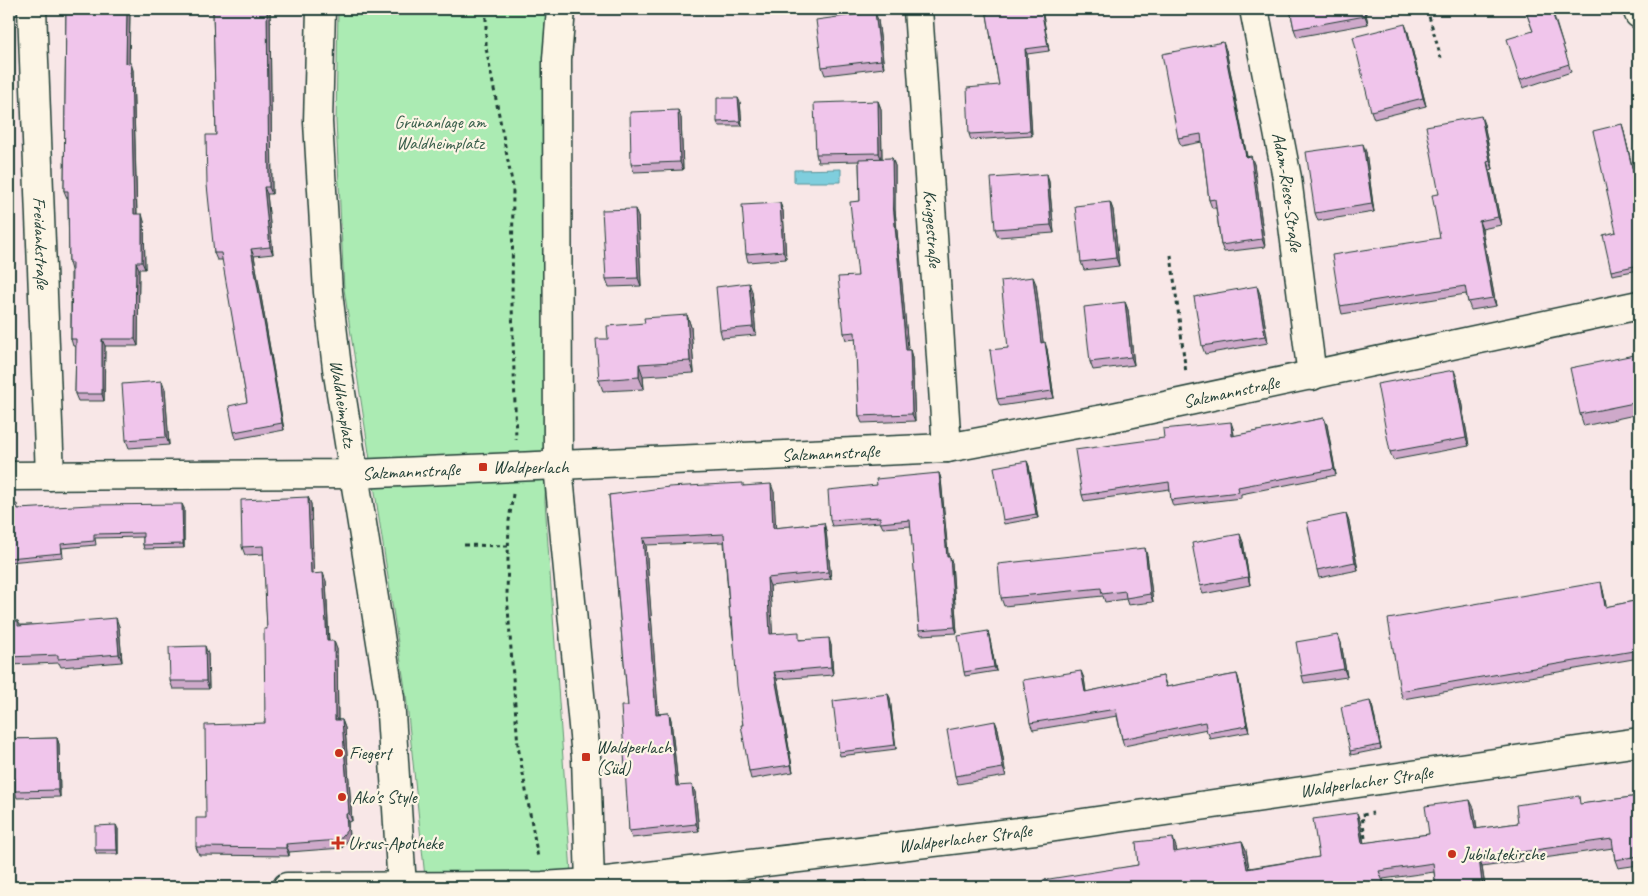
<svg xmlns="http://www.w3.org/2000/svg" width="1648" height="896" font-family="Caveat,sans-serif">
	<rect width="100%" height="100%" fill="#f8e7e7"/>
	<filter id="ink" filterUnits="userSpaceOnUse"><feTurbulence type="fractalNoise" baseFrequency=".02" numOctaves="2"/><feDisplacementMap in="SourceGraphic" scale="10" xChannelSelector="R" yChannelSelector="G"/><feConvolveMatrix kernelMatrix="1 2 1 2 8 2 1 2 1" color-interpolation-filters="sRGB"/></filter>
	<g filter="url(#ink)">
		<!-- green -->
		<path fill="#abebb3" stroke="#659474" d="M338,9H547L543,56L547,434L545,502L572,887H426L406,695L344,289L336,121Z"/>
		<!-- water -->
		<path fill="#7fcedd" stroke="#599499" d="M841,169V182H794V170Z"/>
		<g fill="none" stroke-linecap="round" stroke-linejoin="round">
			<defs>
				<g id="minor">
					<path id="s1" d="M32,9L50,476"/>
					<path id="s2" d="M321,9L318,122L328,292L337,368L390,698L402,887"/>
					<path d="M561,9L557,59L558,466L586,757L590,883"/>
					<path id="s3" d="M918,9L947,448"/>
					<path id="s4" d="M1254,9L1287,178L1312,376"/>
					<path d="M1637,9L1639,14"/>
					<path id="s5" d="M9,476L354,474L947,448L1109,418L1639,305"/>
					<path id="s6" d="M287,887L543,886L590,883L1035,830L1639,742"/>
				</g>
			</defs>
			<!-- minor casing -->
			<use href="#minor" stroke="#1f3d34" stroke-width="31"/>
			<!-- path -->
			<path stroke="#1f3d34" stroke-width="3" stroke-dasharray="4 4" stroke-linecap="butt" d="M486,9V48L513,187L512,304L516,440
				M1427,9L1441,58
				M1171,255L1186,373
				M513,494L509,521L507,594L518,746L538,858
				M464,545L508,546
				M1366,846L1362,815L1373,813"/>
			<!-- minor -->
			<use href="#minor" stroke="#fcf5e5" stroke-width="28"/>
		</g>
		<!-- wall -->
		<path fill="#cea9ca" stroke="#1f3d34" d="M66,9H130L129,63L133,70L137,214L144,221L145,269H139L138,346H105L104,401H78L75,394L76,346H73L71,339V270L69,263L68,198H67L64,191Z
			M213,9H270L272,194H267L273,254L254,256L284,430L236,439L234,432L247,402L223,260H217L214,253L216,135Z
			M986,9H1042L1049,51L1027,54L1032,136L971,140L969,134L999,85Z
			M1176,9H1197L1177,13Z
			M1290,9H1365L1368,24L1297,37L1294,29Z
			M1525,9H1552L1571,72L1523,88L1520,80L1533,31Z
			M878,20L884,68L825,75L822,67Z
			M1408,32L1426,106L1374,119L1371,111Z
			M1226,50L1247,156L1254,164L1265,247L1224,252L1221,245L1216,208H1212L1209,200L1202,142L1181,146L1178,138Z
			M878,101L881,109L882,159L892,158L895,166V210L908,350H910L912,358L915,421L862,423L859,416L856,339L846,340L844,333L858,276L860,201L859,161L818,162L816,154Z
			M740,102L742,126H719L717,122Z
			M681,118L683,170L634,172L631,164Z
			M1484,124L1493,169L1490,170L1501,225L1482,229L1496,306L1471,310L1468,302L1466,294L1342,314L1340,306L1440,238L1439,194Z
			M1622,124L1639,196V270L1612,275L1611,271L1616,232Z
			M1366,152L1374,212L1318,221L1315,213Z
			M1047,174L1049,182L1054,233L998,237L995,229Z
			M1110,202L1113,210L1119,266L1084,270L1081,262Z
			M780,203L783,211L786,259L748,262L746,254Z
			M638,217L641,286L609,287L606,279Z
			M1036,284L1043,342L1047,349L1054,398L1000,406L997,399L1008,348Z
			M752,291L756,335L722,338L720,330Z
			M1260,294L1268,343L1205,354L1202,346Z
			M1125,302L1128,310L1134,365L1093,370L1090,362Z
			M687,315L691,327L694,373L643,376L644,389L603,391L599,380L608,339L645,323Z
			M1639,354V414L1584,426L1580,414Z
			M1457,378L1469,446L1393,460L1390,452Z
			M165,389L169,445L129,448L126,440Z
			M1324,418L1327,425L1336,475L1241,494V498L1173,506L1171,500L1170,489L1084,501L1082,495L1233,428L1234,436Z
			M1027,461L1029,466L1038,518L1004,524L1003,520Z
			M939,473L941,479L948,557H950L952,563L957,633L921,635L919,630L911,526L883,528L880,522L832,526L830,520L877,485Z
			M744,486L774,492L775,528L824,523L826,531L831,579L770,586L772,634L831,645L833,675L777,679L793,772L751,779L749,771L743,725L732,626L730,618L724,542L646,545L658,714L669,713L671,720L678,786L695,792L699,831L632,838L629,831L628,706L609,495Z
			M308,497L311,504L313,574L326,581L329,641L337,649L338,720H342L345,728L352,821L348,822L349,838L342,848L289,852V856L199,855L196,847L206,818L265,723L267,629L264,554L245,555L242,547Z
			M9,505L19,509L184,508V548L144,549L143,545V537L95,538L96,545L62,548L63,557L9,562Z
			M1346,514L1349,522L1358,570L1319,578L1317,570Z
			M1243,542L1250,585L1203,594L1200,586Z
			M1147,555L1153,602L1128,605L1126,599L1105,602L1103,596L1004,606L1001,598Z
			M1603,590L1606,607L1639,600V658L1403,699L1400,691Z
			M9,621H18L20,625L119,626L122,662L61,667L59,663L9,665Z
			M989,635L996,671L965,676L964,672Z
			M1338,635L1341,643L1347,677L1304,683L1302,676Z
			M208,654L209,689H173L170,681Z
			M1237,674L1239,681L1249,732L1210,739L1207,729L1124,746L1122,739L1117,716L1033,730L1030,723L1084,678L1086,692L1163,676L1167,687Z
			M888,694L890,698L896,749L840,756L839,752Z
			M1372,705L1381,749L1351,755L1350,751Z
			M995,721L998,729L1006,776L958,784L955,776Z
			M57,738L59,744L60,797L17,798L15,791V785H9V739Z
			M1639,796V865L1618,868L1615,860L1613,848L1482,867L1485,887H1436L1434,872L1383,879L1385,887H1010L1043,883L1138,865L1176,847L1177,852L1242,841L1246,850L1249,868L1319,857L1357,813L1360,821L1364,843L1429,834L1474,808L1477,829L1518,823L1582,804Z
			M118,829V854H97L95,850Z"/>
		<!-- shaded-wall -->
		<path fill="#a88aa4" stroke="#1f3d34" d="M127,9H130L129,70L126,63Z
			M267,9H270L272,194L269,187Z
			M1041,9H1042L1049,51L1048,46Z
			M1364,9H1365L1368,24L1365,16Z
			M875,12L878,20L884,68L881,60Z
			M1405,24L1408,32L1426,106L1423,98Z
			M1223,42L1226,50L1248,164L1246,157Z
			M1025,49L1027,54L1032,136L1030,131Z
			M131,63L133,70L137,221L134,214Z
			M738,98L740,102L742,126L740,121Z
			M878,101L881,109L882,161L879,153Z
			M678,110L681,118L683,170L680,162Z
			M1481,116L1484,124L1493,169L1490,161Z
			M1622,124L1639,196V198Z
			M1363,144L1366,152L1374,212L1372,204Z
			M1251,156L1254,164L1265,247L1262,239Z
			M892,158L895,166V210L909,358L906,350L893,203Z
			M1487,162L1490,170L1501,225L1498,217Z
			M1047,174L1049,182L1054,233L1051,225Z
			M264,187L267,194L273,254L270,247Z
			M1110,202L1113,210L1119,266L1116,258Z
			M780,203L783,211L786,259L783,251Z
			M635,209L638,217L641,286L638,278Z
			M142,214L144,221L145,269L142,262Z
			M1479,221L1482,229L1496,306L1493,298Z
			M251,249L254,256L284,430L282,423Z
			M136,262L139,269L138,346L135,339Z
			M1033,277L1036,284L1044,349L1041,343Z
			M749,283L752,291L756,335L753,327Z
			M1257,286L1260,294L1268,343L1265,336Z
			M1125,302L1128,310L1134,365L1131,357Z
			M687,315L691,327L694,373L690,361Z
			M102,339L105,346L104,401L102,394Z
			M1045,342L1047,349L1054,398L1052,391Z
			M910,350L912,358L915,421L912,414Z
			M639,364L643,376L644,389L639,377Z
			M1454,370L1457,378L1469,446L1466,438Z
			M162,381L165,389L169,445L166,437Z
			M1324,418L1327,425L1336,475L1334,469Z
			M1231,422L1233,428L1235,443L1232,436Z
			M1027,461L1029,466L1038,518L1036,514Z
			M939,473L941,479L949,563L947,557Z
			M771,484L774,492L776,535L773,528Z
			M308,497L311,504L314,582L311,574Z
			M182,504L184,508V548L183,544Z
			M1346,514L1349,522L1358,570L1355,562Z
			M824,523L826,531L831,579L828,572Z
			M1240,534L1243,542L1250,585L1248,577Z
			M643,538L646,545L659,721L656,714Z
			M1145,548L1147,555L1153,602L1150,594Z
			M950,557L952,563L957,633L955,627Z
			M323,573L326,581L329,649L327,641Z
			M767,578L770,586L773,642L770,634Z
			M1601,582L1603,590L1608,615L1605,607Z
			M116,618L119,626L122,662L119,654Z
			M988,631L989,635L996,671L994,667Z
			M1338,635L1341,643L1347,677L1344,669Z
			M829,638L831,645L833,675L831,667Z
			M334,641L337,649L338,728L335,720Z
			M205,646L208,654L209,689L206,681Z
			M1081,671L1084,678L1087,699L1085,692Z
			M774,672L777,679L793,772L791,765Z
			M1237,674L1239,681L1249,732L1247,726Z
			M888,694L890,698L896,749L895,745Z
			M1370,701L1372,705L1381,749L1380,745Z
			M669,713L671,720L679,794L676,786Z
			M342,720L345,728L352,821L349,813Z
			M995,721L998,729L1006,776L1003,768Z
			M57,738L59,744L60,797L58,790Z
			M692,785L695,792L699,831L696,824Z
			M1470,800L1474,808L1478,838L1475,829Z
			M1357,813L1360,821L1365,852L1362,843Z
			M346,814L348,822L349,838L342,848L339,840Z
			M116,825L118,829V854L117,850Z
			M1173,838L1176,847L1178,861L1174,852Z
			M1242,841L1246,850L1250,877L1247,869Z
			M286,844L289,852V856L286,848Z
			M1479,858L1482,867L1485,887H1484L1482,883Z"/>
		<!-- building -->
		<path fill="#f0c5eb" stroke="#1f3d34" d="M66,9H127L126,63H131L134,214H142V262H136L135,339H102V394H75L76,339H71L72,263H69L68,191H64Z
			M213,9H267L269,187H264L270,247L251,249L282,423L234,432L229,406L247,402L221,253H214L207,185L206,135H216Z
			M986,9H1041L1048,46L1025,49L1030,131L969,134L967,88L999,85Z
			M1290,9H1364L1365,16L1294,29Z
			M1525,9H1551L1569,64L1520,80L1507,39L1533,31Z
			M875,12L881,60L822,67L816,20Z
			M1405,24L1423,98L1371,111L1353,37Z
			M1223,42L1246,157L1251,156L1262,239L1221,245L1215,199L1209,200L1201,134L1178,138L1162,54Z
			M717,98H738L740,121L717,122Z
			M878,101L879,153L816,154L814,103Z
			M678,110L680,162L631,164L630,112Z
			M1481,116L1490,161L1487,162L1498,217L1479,221L1493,298L1468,302L1465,286L1340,306L1332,255L1440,238L1432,195L1439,194L1426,126Z
			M1622,124L1639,198V265L1611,271L1603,235L1616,232L1593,131Z
			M1363,144L1372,204L1315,213L1306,152Z
			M892,158L893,203L906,350H910L912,414L859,416L855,332L844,333L838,277L858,276L850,202L860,201L859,159Z
			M1047,174L1051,225L995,229L991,178Z
			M1110,202L1116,258L1081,262L1075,206Z
			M780,203L783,251L746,254L742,205Z
			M635,209L638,278L606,279L602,210Z
			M1033,277L1041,343L1045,342L1052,391L997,399L990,350L1008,348L1001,281Z
			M749,283L753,327L720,330L716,287Z
			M1257,286L1265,336L1202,346L1194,297Z
			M1125,302L1131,357L1090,362L1084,307Z
			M687,315L690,361L639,364V377L599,380L596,339H608L607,326L645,323L644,318Z
			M1639,354V402L1580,414L1570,368Z
			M1454,370L1466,438L1390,452L1377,384Z
			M162,381L166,437L126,440L122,384Z
			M1324,418L1334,469L1238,487L1239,492L1171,500L1169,482L1082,495L1075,450L1164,438L1163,429L1231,422L1232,436Z
			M1027,461L1036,514L1003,520L994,467Z
			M939,473L947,557H950L955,627L919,630L910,520L880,523V517L830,520L828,490L877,485L876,479Z
			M743,483V486L771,484L773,528L824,523L828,572L767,578L770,634L799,632V640L829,638L831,667L774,672L791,765L749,771L741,725H743L737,686L732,618H730L724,534L643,538L656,714L669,713L676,786L692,785L696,824L629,831L621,706H628L609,495L669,487Z
			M308,497L311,574L323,573L327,641H334L335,720H342L349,813L346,814L347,830L339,840L286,844V848L196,847V818H206L205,725L265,723L264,629H267L263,546L242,547L241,500Z
			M17,504L18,509L91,505L182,504L183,544L143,545V533L94,534V541L61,544L62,553L9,558V505Z
			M1346,514L1355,562L1317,570L1307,522Z
			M1240,534L1248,577L1200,586L1192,543Z
			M1145,548L1150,594L1126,598L1125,591L1102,594L1101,588L1001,598L998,564Z
			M1601,582L1605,607L1639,600V650L1400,691L1388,619Z
			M116,618L119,654L58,659V655L9,657V621H18V626Z
			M988,631L994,667L964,672L958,636Z
			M1338,635L1344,669L1302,676L1296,642Z
			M205,646L206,681H170L169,647Z
			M1081,671L1085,692L1163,676L1166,687L1237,674L1247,726L1207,733L1205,722L1122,739L1116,709L1030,723L1023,680Z
			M888,694L895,745L839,752L833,701Z
			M1370,701L1380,745L1350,751L1341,707Z
			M995,721L1003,768L955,776L947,730Z
			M57,738L58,790L15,791V778H9V739Z
			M1579,796L1580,804L1639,796V856L1615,860L1612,839L1479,858L1482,883L1456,887H1436L1433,863L1379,871L1385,887H1323L1322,883L1298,887H1248L1247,883L1220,887H1010L1043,883V880L1138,865L1136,842L1173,838L1174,852L1242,841L1247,869L1319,857L1313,819L1357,813L1362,843L1429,834L1425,806L1470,800L1475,829L1518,823L1516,805Z
			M116,825L117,850H95V826Z
			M866,880L867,887H813Z
			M920,886V887H906Z"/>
	</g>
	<!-- markers -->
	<g fill="#c8321e" stroke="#fcf5e5" stroke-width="2">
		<rect x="478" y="462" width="10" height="10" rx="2.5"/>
		<circle cx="339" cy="753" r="5"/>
		<rect x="581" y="752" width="10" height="10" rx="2.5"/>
		<circle cx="342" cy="797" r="5"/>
		<path d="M335.5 835.5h5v5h5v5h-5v5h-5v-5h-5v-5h5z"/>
		<circle cx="1452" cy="854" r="5"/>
	</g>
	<g text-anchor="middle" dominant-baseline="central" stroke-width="4.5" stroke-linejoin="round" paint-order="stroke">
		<!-- park labels -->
		<g font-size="18" fill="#3b604d" stroke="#fcf5e5">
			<text x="440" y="122">Grünanlage am<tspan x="440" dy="21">Waldheimplatz</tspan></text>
		</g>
		<!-- street labels -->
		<g font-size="18" fill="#1f3d34" stroke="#fcf5e5">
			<text stroke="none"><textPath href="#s4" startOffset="186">Adam-Riese-Straße</textPath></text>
			<text stroke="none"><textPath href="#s3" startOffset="220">Kniggestraße</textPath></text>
			<text stroke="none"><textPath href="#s1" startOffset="234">Freidankstraße</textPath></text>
			<text stroke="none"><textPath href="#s5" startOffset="1228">Salzmannstraße</textPath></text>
			<text stroke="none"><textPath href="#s2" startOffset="396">Waldheimplatz</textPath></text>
			<text stroke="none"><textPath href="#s5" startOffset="822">Salzmannstraße</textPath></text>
			<text stroke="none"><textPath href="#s5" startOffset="402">Salzmannstraße</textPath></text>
			<text stroke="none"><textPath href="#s6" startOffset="1086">Waldperlacher Straße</textPath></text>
			<text stroke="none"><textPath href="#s6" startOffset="681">Waldperlacher Straße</textPath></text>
		</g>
		<!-- poi labels -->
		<g font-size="18" fill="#1f3d34" stroke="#fcf5e5" text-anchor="start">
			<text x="493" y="467">Waldperlach</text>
			<text x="596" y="747">Waldperlach<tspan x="596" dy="21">(Süd)</tspan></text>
			<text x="349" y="753">Fiegert</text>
			<text x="352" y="797">Ako's Style</text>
			<text x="348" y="843">Ursus-Apotheke</text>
			<text x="1462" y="854">Jubilatekirche</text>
		</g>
	</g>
	<!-- margin -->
	<rect width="1648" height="896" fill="none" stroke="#fcf5e5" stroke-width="30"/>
	<rect x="15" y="15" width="1618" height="866" fill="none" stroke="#1f3d34" stroke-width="2" filter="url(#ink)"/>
</svg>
